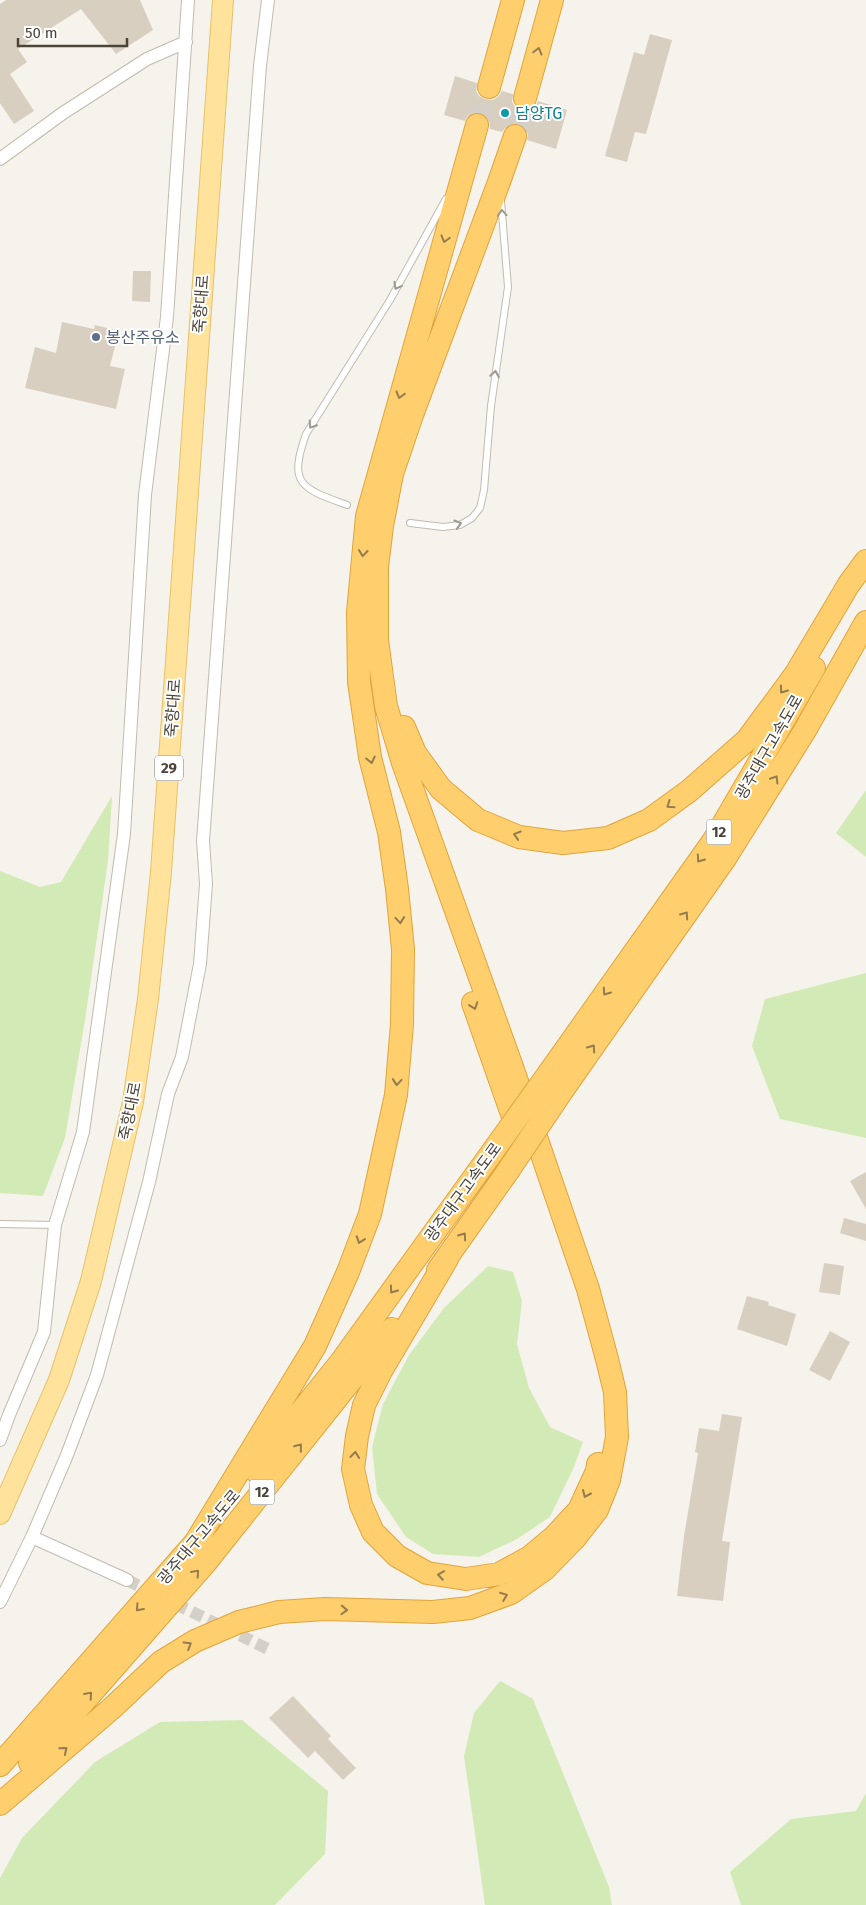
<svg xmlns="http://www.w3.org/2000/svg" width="866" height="1905" font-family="'Fira Sans','Noto Sans KR',sans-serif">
	<rect width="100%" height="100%" fill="#f6f3ec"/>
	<!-- green -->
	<path fill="#d2eab5" d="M866,790V857L836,833Z
		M112,796L108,861L85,1020L65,1138L43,1196L0,1193V871L40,887L61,882Z
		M866,973V1138L780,1119L752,1046L765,999Z
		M488,1266L513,1272L522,1301L517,1344L529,1388L550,1427L583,1442L574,1467L550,1517L517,1539L479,1557L433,1554L406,1537L377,1494L372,1447L383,1404L409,1355L444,1308Z
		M500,1681L533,1699L609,1887L612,1905H485L464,1756L474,1713Z
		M242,1720L328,1791L325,1854L275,1905H0V1878L22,1838L95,1762L160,1722Z
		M866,1793V1905H741L730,1872L791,1819L856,1811Z"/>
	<!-- building -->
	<path fill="#d8cfc1" d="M6,0H140L153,30L116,54L81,9L18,49L27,62L10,74L34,111L14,124L0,103V4Z
		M650,34L672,40L646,134L635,132L627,162L605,156L634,52L644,55Z
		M455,76L477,83L476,91L479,96L485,99L493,100L499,96L502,91L513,94L512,102L516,108L521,110L529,111L535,107L538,101L567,110L556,149L527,140L528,134L525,128L519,124L513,123L507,126L502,132L490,129V121L487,116L481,113L473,112L468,115L465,121L444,115Z
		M133,271H151L150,302L132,301Z
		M62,322L94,329L95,325L119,331L110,366L125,369L116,409L25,388L35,347L56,353Z
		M866,1172V1209L850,1181Z
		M844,1218L866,1224V1241L840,1233Z
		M824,1263L844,1266L840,1295L819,1292Z
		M747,1296L769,1302L768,1305L796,1314L787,1346L737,1329Z
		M830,1331L850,1342L830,1381L809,1370Z
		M722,1414L742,1417L722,1541L730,1542L723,1601L677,1596L684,1536L698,1453L695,1452L699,1428L719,1431Z
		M293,1696L331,1736L328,1739L356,1768L343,1780L315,1751L308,1758L269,1718Z"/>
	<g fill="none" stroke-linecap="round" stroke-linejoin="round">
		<!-- street-tunnel -->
		<path stroke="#d4d0c8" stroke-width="12" stroke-dasharray="12 6" stroke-linecap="butt" d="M127,1580L268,1649"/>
		<!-- highway-tunnel -->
		<path stroke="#d4d0c8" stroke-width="22" stroke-dasharray="22 11" stroke-linecap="butt" d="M477,125L489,87
			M515,136L525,98"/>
		<defs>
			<path id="lane" d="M347,505C301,488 288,485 306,434L390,300L446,199
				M410,523L443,527L460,525L472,518L480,508L484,490L491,406L508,287L501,201
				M0,1224L55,1225"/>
			<path id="street" d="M0,159L63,113L147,59L186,42
				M0,1440L9,1415L44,1332L55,1225L83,1132L124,834L145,495L167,317L188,0
				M32,1537L127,1580
				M0,1602L32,1537L67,1455L97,1375L149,1182L168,1094L182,1057L200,964L206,884L203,841L260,66L268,0"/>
			<path id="primary" d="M0,1514L59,1380L91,1281L133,1102L148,999L161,872L223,0"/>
			<path id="highway" d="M489,87L513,0
				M525,98L552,0
				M404,727L415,753L441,789L478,820L519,837L563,843L608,838L649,820L689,791L747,740L795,675L849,584L866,561
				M473,1003L513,1117
				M549,1073L714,840L814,668
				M564,1088L726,857L804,732L866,622
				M447,1259L381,1371L364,1405L357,1436L353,1469L361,1505L373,1532L397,1556L427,1573L466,1579L499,1574L530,1557L554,1537L579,1510L597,1471L598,1464
				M438,1270L508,1171
				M254,1470L341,1362L493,1151
				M192,1548L315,1346L348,1272L370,1214L396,1095L402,1024L403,949L397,889L389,832L370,757L359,682L358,612L367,516L477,125
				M30,1763L206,1562L392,1329
				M0,1765L201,1536
				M0,1804L111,1709L161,1662L195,1641L239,1622L279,1612L325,1609L433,1612L470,1608L511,1593L545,1569L575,1538L597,1510L609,1480L617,1437L615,1392L607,1359L588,1289L512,1067L403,763L386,706L377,640V567L382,526L392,474L412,415L499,182L515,136"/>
		</defs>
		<!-- lane casing -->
		<use href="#lane" stroke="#c2bbae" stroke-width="8"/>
		<!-- street casing -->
		<use href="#street" stroke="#c2bbae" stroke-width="14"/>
		<!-- primary casing -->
		<use href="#primary" stroke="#e6c16a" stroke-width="22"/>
		<!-- highway casing -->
		<use href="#highway" stroke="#e0a43c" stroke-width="24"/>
		<!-- lane -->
		<use href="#lane" stroke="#fff" stroke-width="6"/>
		<!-- street -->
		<use href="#street" stroke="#fff" stroke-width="12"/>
		<!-- primary -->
		<use href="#primary" stroke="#ffe39c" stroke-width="20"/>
		<!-- highway -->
		<use href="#highway" stroke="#ffcf6e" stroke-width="22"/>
		<defs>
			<path id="highway-bridge" d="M493,1151L549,1073
				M508,1171L564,1088"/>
		</defs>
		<!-- highway-bridge casing -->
		<use href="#highway-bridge" stroke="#e0a43c" stroke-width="24" stroke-linecap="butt"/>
		<!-- highway-bridge -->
		<use href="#highway-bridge" stroke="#ffcf6e" stroke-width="22"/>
	</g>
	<!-- one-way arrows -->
	<defs><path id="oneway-chevron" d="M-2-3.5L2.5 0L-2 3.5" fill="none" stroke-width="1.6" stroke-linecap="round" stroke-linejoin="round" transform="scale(1.25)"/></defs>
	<g stroke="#937c4e">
		<use href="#oneway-chevron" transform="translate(538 51) rotate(-75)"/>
		<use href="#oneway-chevron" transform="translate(445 239) rotate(106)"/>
		<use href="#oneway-chevron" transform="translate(400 395) rotate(106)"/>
		<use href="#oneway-chevron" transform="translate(363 553) rotate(96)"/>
		<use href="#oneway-chevron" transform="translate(783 690) rotate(126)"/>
		<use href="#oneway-chevron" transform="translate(371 760) rotate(78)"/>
		<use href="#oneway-chevron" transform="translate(775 779) rotate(-58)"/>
		<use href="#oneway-chevron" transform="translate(670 805) rotate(145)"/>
		<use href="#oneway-chevron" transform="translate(517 835) rotate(-163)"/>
		<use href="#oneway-chevron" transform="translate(700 859) rotate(125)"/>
		<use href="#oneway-chevron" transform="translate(685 915) rotate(-55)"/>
		<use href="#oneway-chevron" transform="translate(400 920) rotate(85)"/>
		<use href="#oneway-chevron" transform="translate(606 992) rotate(125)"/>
		<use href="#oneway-chevron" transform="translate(474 1006) rotate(71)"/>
		<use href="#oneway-chevron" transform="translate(592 1048) rotate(-55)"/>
		<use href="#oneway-chevron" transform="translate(397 1082) rotate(95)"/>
		<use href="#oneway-chevron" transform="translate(463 1236) rotate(-55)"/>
		<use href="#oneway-chevron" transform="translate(360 1240) rotate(110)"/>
		<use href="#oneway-chevron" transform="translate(393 1290) rotate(126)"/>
		<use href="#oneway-chevron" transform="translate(299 1447) rotate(-51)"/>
		<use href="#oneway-chevron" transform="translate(355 1455) rotate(-84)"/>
		<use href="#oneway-chevron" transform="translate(586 1494) rotate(114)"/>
		<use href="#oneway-chevron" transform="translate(196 1573) rotate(-49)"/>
		<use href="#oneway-chevron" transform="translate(441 1575) rotate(-171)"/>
		<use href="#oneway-chevron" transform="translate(504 1596) rotate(-21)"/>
		<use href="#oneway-chevron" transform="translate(139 1608) rotate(132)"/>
		<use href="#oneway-chevron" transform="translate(344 1610) rotate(2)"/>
		<use href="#oneway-chevron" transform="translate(188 1645) rotate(-32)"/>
		<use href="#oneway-chevron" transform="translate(89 1695) rotate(-49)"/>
		<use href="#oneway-chevron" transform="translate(64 1750) rotate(-40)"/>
	</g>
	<g stroke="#9c9892">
		<use href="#oneway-chevron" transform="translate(502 213) rotate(-95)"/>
		<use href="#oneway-chevron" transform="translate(397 286) rotate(119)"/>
		<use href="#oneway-chevron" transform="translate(495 374) rotate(-81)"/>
		<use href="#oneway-chevron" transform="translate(312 425) rotate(123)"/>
		<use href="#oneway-chevron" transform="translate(458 524) rotate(-17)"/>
	</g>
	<!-- markers -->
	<circle fill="#0f9aa8" stroke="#fff" stroke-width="2" cx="505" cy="113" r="5"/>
	<circle fill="#5c6f8a" stroke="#fff" stroke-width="2" cx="96" cy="337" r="5"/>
	<g text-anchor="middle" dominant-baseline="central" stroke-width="4" stroke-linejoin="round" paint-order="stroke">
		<!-- shield labels -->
		<g fill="#fff" stroke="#817c74" stroke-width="1">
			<rect x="155" y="755.5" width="28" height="25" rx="4"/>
			<rect x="706.5" y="819.5" width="25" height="25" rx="4"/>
			<rect x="249.5" y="1479.5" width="25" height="25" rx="4"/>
		</g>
		<g font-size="15" font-weight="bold" fill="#4b4439">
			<text x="169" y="768">29</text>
			<text x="719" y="832">12</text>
			<text x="262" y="1492">12</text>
		</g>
		<!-- culture labels -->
		<g font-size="16" fill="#0d838f" stroke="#fff" text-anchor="start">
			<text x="515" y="113">담양TG</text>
		</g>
		<!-- street labels -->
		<g font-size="16" fill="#4b4439" stroke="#fff">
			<text transform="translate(201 304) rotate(-86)">죽향대로</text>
			<text transform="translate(173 708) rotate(-86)">죽향대로</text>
			<text transform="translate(769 747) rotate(-60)">광주대구고속도로</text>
			<text transform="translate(130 1111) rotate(-79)">죽향대로</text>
			<text transform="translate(463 1192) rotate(-54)">광주대구고속도로</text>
			<text transform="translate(199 1537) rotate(-50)">광주대구고속도로</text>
		</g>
		<!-- service labels -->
		<g font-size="16" fill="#4e5e75" stroke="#fff" text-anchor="start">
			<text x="106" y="337">봉산주유소</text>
		</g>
	</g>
	<!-- scale -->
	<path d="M18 38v8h109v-8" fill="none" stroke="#4b4439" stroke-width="2.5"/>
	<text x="25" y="38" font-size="15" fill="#4b4439" stroke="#ffffff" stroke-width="4" paint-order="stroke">50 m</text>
</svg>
